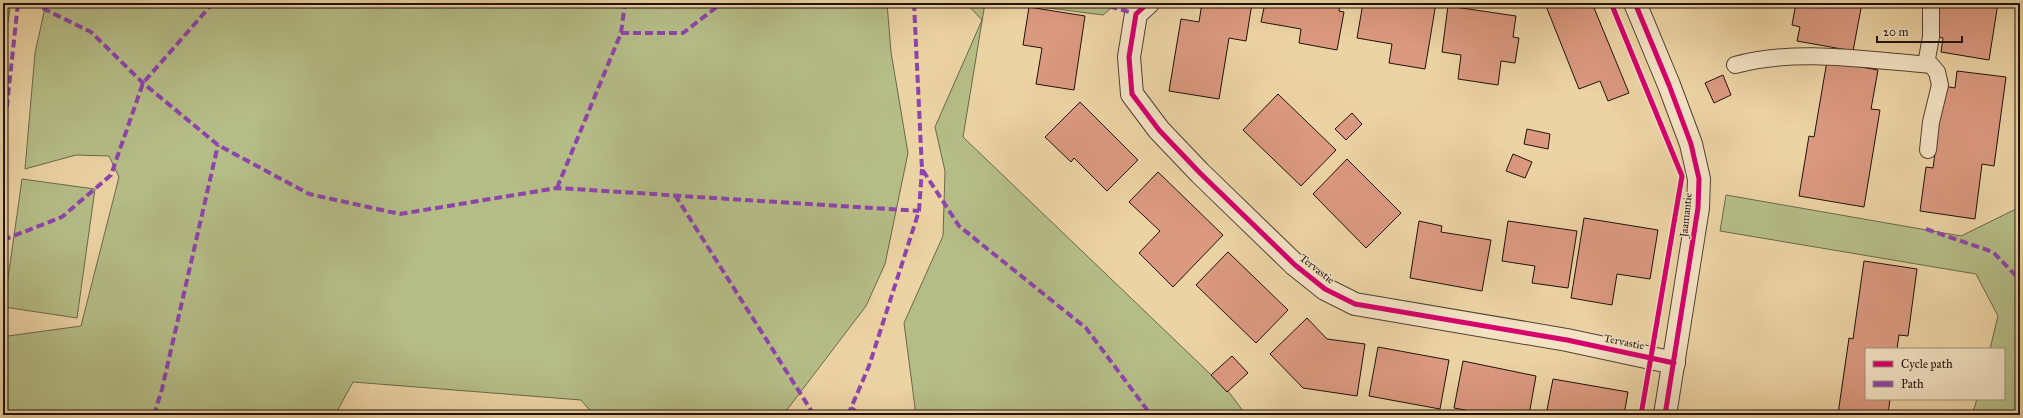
<svg xmlns="http://www.w3.org/2000/svg" width="2023" height="418" font-family="'IM FELL Great Primer',serif">
	<rect width="100%" height="100%" fill="#ecd3a4"/>
	<filter id="stains"><feTurbulence type="fractalNoise" baseFrequency=".005" numOctaves="4"/><feColorMatrix values="0 0 0 0 .2 0 0 0 0 .09 0 0 0 0 .02 0 0 0 .5 -.17"/></filter>
	<radialGradient id="worn" r=".72"><stop offset=".6" stop-color="#630" stop-opacity="0"/><stop offset="1" stop-color="#630" stop-opacity=".3"/></radialGradient>
	<!-- green -->
	<path fill="#b5bd87" stroke="#6a6848" d="M3,3H11L3,52Z
		M46,3H887L891,52L908,153L885,264L866,306L783,415H594L581,400L353,382L335,415H3V351L8,336L81,326L119,177L109,156L76,155L25,169L35,53Z
		M966,3H985L963,137L1228,391L1246,415H916L904,323L943,236L945,171L935,127L982,20Z
		M1010,3H1117L1103,15Z
		M22,179L95,189L77,318L4,307Z
		M1726,195L1961,236L2020,207V415H1972L1977,399H2004V349H1990L1998,316L1976,274L1720,231Z"/>
	<!-- building -->
	<path fill="#db9980" stroke="#20120a" d="M1202,3H1252L1246,41L1229,38L1219,99L1169,91L1181,19L1199,22Z
		M1265,3H1340L1339,11L1344,12L1337,50L1299,43L1301,29L1261,22Z
		M1363,3H1436L1425,69L1389,63L1392,44L1357,38Z
		M1554,3H1592L1629,93L1608,101L1600,81L1579,89L1546,6Z
		M1796,3H1862L1853,51L1797,41L1800,27L1792,25Z
		M1939,3H1998L1989,60L1941,52L1943,38L1934,36Z
		M1448,6L1516,16L1513,37L1519,38L1515,63L1501,61L1498,85L1458,79L1461,55L1442,52Z
		M1029,7L1085,16L1074,90L1036,84L1042,48L1023,45Z
		M1827,61L1878,70L1871,109L1880,110L1864,207L1799,196L1809,136L1814,137Z
		M1957,71L2006,77L1994,166L1982,164L1975,219L1920,211L1926,167L1933,168L1944,86L1955,88Z
		M1723,75L1731,95L1714,103L1705,83Z
		M1278,94L1336,150L1301,186L1243,130Z
		M1080,102L1138,160L1107,191L1074,158L1071,162L1045,137Z
		M1352,113L1362,124L1346,140L1335,129Z
		M1527,129L1550,134L1548,149L1524,144Z
		M1513,154L1532,162L1525,178L1506,171Z
		M1347,159L1401,213L1366,248L1313,194Z
		M1158,172L1223,235L1173,287L1139,253L1160,231L1129,202Z
		M1584,218L1658,230L1650,279L1617,274L1612,305L1571,298Z
		M1419,221L1442,226L1441,232L1491,240L1482,291L1410,278Z
		M1508,221L1577,231L1568,288L1532,283L1535,266L1502,261Z
		M1228,252L1288,310L1256,343L1196,285Z
		M1864,261L1917,269L1908,336L1899,335L1897,349H1866V399H1890L1888,415L1838,414L1849,338L1853,339Z
		M1307,318L1327,339L1365,344L1357,396L1303,388L1270,354Z
		M1378,347L1449,360L1440,409L1369,396Z
		M1232,356L1248,373L1227,392L1211,375Z
		M1463,361L1536,376L1529,415H1492L1454,408Z
		M1553,379L1628,392L1624,415H1546Z"/>
	<g fill="none" stroke-linecap="round" stroke-linejoin="round">
		<defs>
			<path id="service" d="M1926,64L1931,37V3
				M1735,65C1798,48 1866,60 1931,65L1937,72L1940,85L1931,122L1928,150"/>
			<path id="minor" d="M1148,3L1136,14L1129,57L1132,94L1159,130L1200,173L1295,265L1325,289L1355,304L1567,340L1674,363"/>
			<path id="tertiary" d="M1635,3L1669,85L1691,144L1699,179L1698,208L1665,415"/>
		</defs>
		<!-- service casing -->
		<use href="#service" stroke="#534230" stroke-width="18"/>
		<!-- minor casing -->
		<use href="#minor" stroke="#534230" stroke-width="24"/>
		<!-- tertiary casing -->
		<use href="#tertiary" stroke="#534230" stroke-width="24"/>
		<!-- service -->
		<use href="#service" stroke="#f3e2c4" stroke-width="16"/>
		<!-- minor -->
		<use href="#minor" stroke="#f3e2c4" stroke-width="22"/>
		<!-- tertiary -->
		<use href="#tertiary" stroke="#f3e2c4" stroke-width="22"/>
		<!-- quiet -->
		<path stroke="#8e44ad" stroke-width="4" stroke-dasharray="8 4" stroke-linecap="butt" d="M32,3L91,32L143,83L218,145L309,194L400,214L557,188L919,211
			M914,3L922,169L959,226L1086,328L1151,415
			M1098,3L1136,14
			M621,33H683L722,3
			M3,143L18,3
			M557,188L621,33L625,3
			M675,195L814,415
			M1926,229L1993,252L2020,280
			M3,240L62,217L111,175L143,83L213,3
			M851,408L861,415
			M154,415L162,389L218,145
			M848,415L869,366L919,211L922,169"/>
		<defs>
			<path id="cycleway" d="M1148,3L1136,14L1129,57L1132,94L1159,130L1200,173L1295,265L1325,289L1355,304L1567,340L1674,363
				M1611,3L1682,176L1641,415
				M1635,3L1669,85L1691,144L1699,179L1698,208L1665,415"/>
		</defs>
		<!-- cycleway casing -->
		<use href="#cycleway" stroke="#f3e2c4" stroke-width="8"/>
		<!-- cycleway -->
		<use href="#cycleway" stroke="#d6006c" stroke-width="5"/>
	</g>
	<g text-anchor="middle" dominant-baseline="central" stroke-width="3" stroke-linejoin="round" paint-order="stroke">
		<!-- street labels -->
		<g font-size="11" fill="#20120a" stroke="#f3e2c4">
			<text transform="translate(1686 215) rotate(-84)">Jaamantie</text>
			<text transform="translate(1317 269) rotate(38)">Tervastie</text>
			<text transform="translate(1624 342) rotate(11)">Tervastie</text>
		</g>
	</g>
	<!-- margin -->
	<rect width="2023" height="418" fill="none" stroke="#ecd3a4" stroke-width="16"/>
	<rect x="4" y="4" width="2015" height="410" fill="none" stroke="#20120a" stroke-width="2"/>
	<rect x="8" y="8" width="2007" height="402" fill="none" stroke="#20120a"/>
	<!-- legend -->
	<rect x="1865" y="348" width="140" height="52" fill="#f3e2c4" stroke="#9f8f7a"/>
	<rect x="1873" y="361" width="20" height="6" fill="#d6006c" stroke="#9f8f7a"/>
	<text x="1901" y="368" font-size="12" fill="#20120a">Cycle path</text>
	<rect x="1873" y="381" width="20" height="6" fill="#8e44ad" stroke="#9f8f7a"/>
	<text x="1901" y="388" font-size="12" fill="#20120a">Path</text>
	<!-- scale -->
	<path d="M1877 36v6h85v-6" fill="none" stroke="#20120a" stroke-width="2"/>
	<text x="1883" y="36" font-size="12" fill="#20120a" stroke="#f3e2c4" stroke-width="3" paint-order="stroke">20 m</text>
	<rect width="100%" height="100%" filter="url(#stains)"/>
	<rect width="100%" height="100%" fill="url(#worn)"/>
</svg>
